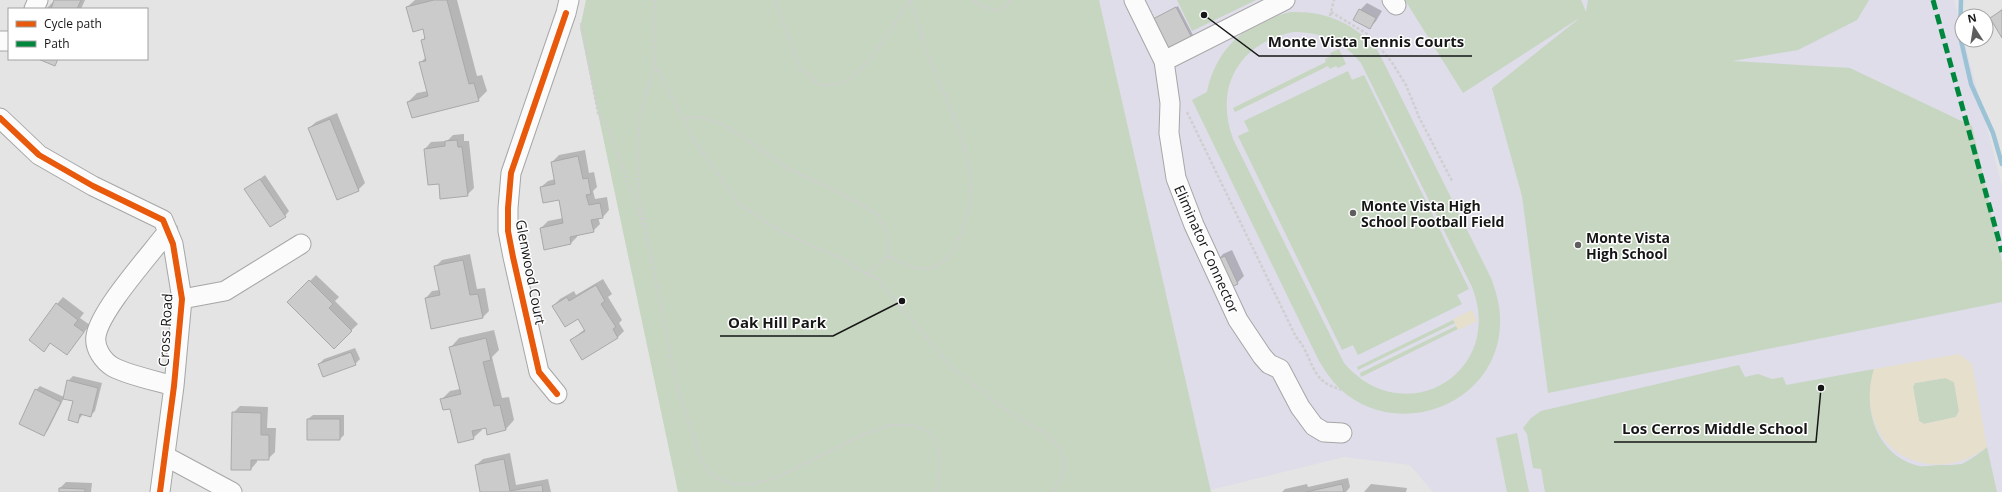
<svg xmlns="http://www.w3.org/2000/svg" width="2002" height="492" font-family="'Open Sans',sans-serif">
	<rect width="100%" height="100%" fill="#e4e4e5"/>
	<!-- education -->
	<path fill="#dedde9" d="M1099,0H1954L1962,31V40H1964L2002,186V492H1433L1410,465L1344,457L1210,490Z"/>
	<!-- green -->
	<path fill="#c6d6c0" fill-rule="evenodd" d="M586,0H1099L1211,492H678L580,28Z
		M1177,0H1256L1192,31Z
		M1405,0H1581L1586,12L1588,0H1869L1857,20L1798,50L1732,61L1850,68L1972,126L2002,262V302L1548,393L1522,196L1492,88L1581,17L1463,93Z
		M1291,12C1327,11 1354,23 1378,51L1491,278C1497,294 1501,309 1500,326C1496,406 1396,442 1339,388C1331,380 1325,371 1319,361L1192,100L1207,92C1216,48 1247,21 1291,12ZM1293,32C1322,32 1343,41 1361,63L1472,287C1506,373 1404,433 1344,363L1233,139C1214,87 1239,43 1293,32Z
		M1339,49L1346,64L1338,68L1336,66L1330,69L1328,66L1235,112L1233,108L1326,62L1325,59L1331,56L1330,53Z
		M1348,71L1352,80L1364,75L1469,289L1457,295L1462,304L1358,355L1353,345L1342,350L1238,136L1249,131L1244,121Z
		M1453,320L1455,323L1358,370L1357,367Z
		M1456,326L1458,329L1361,377L1360,373Z
		M1739,365L1745,377L1758,374L1772,379L1783,377L1786,385L1874,369C1862,407 1875,455 1919,466C1925,467 1934,465 1940,465C1947,465 1956,465 1962,464C1967,462 1983,451 1987,447L1997,492H1545L1541,469L1533,468L1527,434L1523,428L1531,418L1541,411Z
		M1946,378L1954,382L1959,411L1956,417L1924,424L1919,421L1913,387L1915,383Z
		M1517,433L1529,492H1507L1496,438Z"/>
	<!-- sand -->
	<path fill="#e5dfcb" fill-rule="evenodd" d="M1472,310L1477,321L1458,330L1453,319Z
		M1959,354L1972,364L1987,447C1927,492 1851,445 1874,369ZM1945,378L1954,382L1959,411L1956,417L1924,424L1919,421L1913,387L1915,383Z"/>
	<!-- shadow -->
	<path fill="#0003" d="M55,0H85L81,9H46Z
		M415,0H457L477,76L482,75L487,91L478,100L408,102L417,93L428,91L420,63L426,57L422,41L426,36L424,28L407,7Z
		M1367,3L1382,11L1376,21L1370,28L1355,20L1360,10Z
		M1178,6L1194,37L1192,39L1154,19Z
		M2002,9V36L1991,18Z
		M337,113L365,183L358,190L309,128L316,122Z
		M464,134V141H469L474,188L467,195L439,183L425,149L431,142L447,141L453,135Z
		M585,150L589,173L594,172L597,187L593,191L595,199L607,197L609,210L603,217H598L600,224L593,231L577,234V237L571,243L541,228L548,221L563,218L559,199L541,187L548,181L555,179L552,162L559,155Z
		M265,175L289,211L285,216L245,190Z
		M1232,250L1244,276L1237,283L1229,287L1217,261L1223,254Z
		M470,254L477,289L485,288L489,311L483,317L426,298L432,291L440,290L435,267L442,260Z
		M316,275L339,297L335,301L358,324L334,347L289,302Z
		M603,279L612,294L608,297L622,320L619,323L624,331L617,338L571,340L585,329L578,318L553,306L560,299L574,291L576,295Z
		M63,297L84,313L80,318L90,325L67,353L51,342L44,350L57,304Z
		M494,330L499,350L492,357L502,398L509,397L514,420L506,429L488,433L486,427L481,428L482,430L473,438L451,407L441,400L450,391L460,389L451,347L459,338Z
		M355,348L360,359L355,364H319L324,359Z
		M73,376L102,383L95,411L90,416L83,414L77,422L74,401L64,398L48,430L44,435L36,390L40,386L64,397L68,381Z
		M240,406L268,407L267,428H276L275,452L268,459H257V462L251,469L233,413Z
		M313,415H344V435L340,439L308,419Z
		M510,453L516,485L548,479L551,492H481L476,465L483,459Z
		M1348,478L1350,487L1346,492H1282L1285,489L1307,484L1308,487Z
		M66,482L92,483L91,492H60V488Z
		M1371,484L1407,488L1406,492H1364Z"/>
	<g fill="none" stroke-linecap="round" stroke-linejoin="round">
		<!-- stream -->
		<path stroke="#9cc2d6" stroke-width="4.5" d="M1961,0L1960,36L1971,84L1993,133L2002,164"/>
	</g>
	<!-- building -->
	<path fill="#cccbcc" stroke="#a9a9aa" d="M54,0H81L77,9H51Z
		M434,0H447L469,84L474,83L479,101L412,118L407,102L428,96L419,62L426,61L421,40L425,39L423,29L413,32L406,7Z
		M1176,7L1193,40L1169,52L1153,19Z
		M1359,9L1376,18L1370,29L1353,20Z
		M2002,10V38L1990,18Z
		M38,59H58L55,66Z
		M330,119L359,191L337,200L308,128Z
		M457,140L458,147H462L468,196L440,199L439,184L428,185L424,149L445,146V141Z
		M578,156L583,179L588,178L591,194L586,195L589,205L600,203L603,218L591,220L594,232L570,237L571,244L544,250L540,228L563,223L559,200L543,203L540,187L555,184L551,162Z
		M260,179L286,217L270,227L244,189Z
		M1225,256L1238,284L1229,288L1215,260Z
		M463,260L470,295L478,294L483,318L431,329L425,298L440,295L434,266Z
		M309,280L333,304L329,308L352,331L334,349L287,302Z
		M596,285L605,301L601,304L616,327L613,329L618,338L582,360L570,340L585,331L578,319L565,327L552,306L567,297L569,301Z
		M56,303L78,320L74,325L84,332L67,355L50,343L44,352L29,340Z
		M486,338L491,360L483,362L494,406L500,405L506,430L487,435L486,428L472,431L474,439L458,443L450,409L443,410L440,399L461,394L449,347Z
		M351,352L356,365L323,377L318,364Z
		M67,380L98,388L91,417L80,414L78,423L68,420L73,401L63,399Z
		M35,389L61,402L44,436L19,424Z
		M232,412L261,413V435H269V460H251V470H231Z
		M307,419H340V440H307Z
		M504,459L510,491L542,485L543,492H480L475,465Z
		M1342,484L1344,492H1306Z
		M59,488L85,489V492H59Z"/>
	<g fill="none" stroke-linecap="round" stroke-linejoin="round">
		<defs>
			<path id="minor" d="M1134,0L1164,61L1170,103L1169,133L1176,178L1194,225L1238,320L1262,356L1269,364L1280,369L1300,407L1314,426L1324,432L1342,433
				M1392,0L1396,5
				M34,9L38,0
				M0,41H9
				M1164,61L1285,0
				M0,118L39,155L93,186L163,220L173,244L182,299L174,386L160,492
				M168,231C150,255 100,310 96,336C94,348 103,361 113,367C128,375 156,381 174,386
				M182,299L225,291L301,244
				M557,394L539,372L513,257L508,231V208L511,173L566,13L569,0
				M165,456L232,492"/>
		</defs>
		<!-- minor casing -->
		<use href="#minor" stroke="#a6a6a6" stroke-width="21"/>
		<!-- path -->
		<path stroke="#cfcfd0" stroke-width="2.5" stroke-dasharray="3 2" stroke-linecap="butt" d="M655,0L653,18L655,65L695,141L738,203L782,232L848,262L866,274L889,256L887,232L877,214L834,190L788,169L745,138L722,124L700,117L684,118
			M775,0L799,66L820,85C828,85 836,85 844,82C868,71 894,23 910,0
			M974,0L980,5L997,11L1006,6L1011,0
			M1331,12L1369,35L1391,61L1406,85L1419,117L1452,181
			M1330,16L1334,0
			M581,23L598,113L607,126L644,227
			M655,65L640,114L637,171L639,196L676,383L694,439L705,467L716,478L734,484H753L775,478L858,437L889,425H913L928,431L936,442L940,453L937,492
			M1187,112L1296,337C1308,349 1310,369 1322,380C1327,385 1334,387 1341,390
			M889,256C913,269 928,277 949,256C958,246 962,233 965,220C967,214 970,206 970,200C974,148 947,104 929,58C922,39 917,19 910,0
			M867,275L877,278L950,366L1005,409L1047,435L1059,447L1065,460L1063,474L1052,492"/>
		<!-- minor -->
		<use href="#minor" stroke="#fbfbfb" stroke-width="19"/>
		<!-- quiet -->
		<path stroke="#00873e" stroke-width="5" stroke-dasharray="10 5" stroke-linecap="butt" d="M1933,0L2002,252"/>
		<defs>
			<path id="cycleway" d="M0,118L39,155L93,186L163,220L173,244L182,299L174,386L160,492
				M557,394L539,372L513,257L508,231V208L511,173L566,13"/>
		</defs>
		<!-- cycleway casing -->
		<use href="#cycleway" stroke="#fff" stroke-width="8"/>
		<!-- cycleway -->
		<use href="#cycleway" stroke="#e8590c" stroke-width="6"/>
	</g>
	<!-- markers -->
	<g fill="#5e5e5e" stroke="#fff" stroke-width="1.5">
		<circle cx="1353" cy="213" r="4"/>
		<circle cx="1578" cy="245" r="4"/>
	</g>
	<g text-anchor="middle" dominant-baseline="central" stroke-width="3" stroke-linejoin="round" paint-order="stroke">
		<!-- poi labels -->
		<g font-size="14" font-weight="bold" fill="#161616" stroke="#fff" text-anchor="start">
			<text x="1361" y="205">Monte Vista High<tspan x="1361" dy="16">School Football Field</tspan></text>
			<text x="1586" y="237">Monte Vista<tspan x="1586" dy="16">High School</tspan></text>
		</g>
		<!-- street labels -->
		<g font-size="14" fill="#161616" stroke="#fff">
			<text transform="translate(1207 249) rotate(66)">Eliminator Connector</text>
			<text transform="translate(531 272) rotate(79)">Glenwood Court</text>
			<text transform="translate(165 330) rotate(-87)">Cross Road</text>
		</g>
	</g>
	<!-- callouts -->
	<path fill="none" stroke="#161616" stroke-width="1.5" d="M1204 15L1259 56H1472M902 301L833 336H720M1821 388L1816 442H1614"/>
	<g fill="#161616" stroke="#fff" stroke-width="1.5">
		<circle cx="1204" cy="15" r="4"/>
		<circle cx="902" cy="301" r="4"/>
		<circle cx="1821" cy="388" r="4"/>
	</g>
	<g font-size="15" text-anchor="middle" font-weight="bold" fill="#161616" stroke="#fff" stroke-width="3" stroke-linejoin="round" paint-order="stroke">
		<text x="1366" y="47">Monte Vista Tennis Courts</text>
		<text x="777" y="328">Oak Hill Park</text>
		<text x="1715" y="434">Los Cerros Middle School</text>
	</g>
	<!-- legend -->
	<rect x="8" y="8" width="140" height="52" fill="#ffffff" stroke="#a2a2a2"/>
	<rect x="16" y="21" width="20" height="6" fill="#e8590c" stroke="#a2a2a2"/>
	<text x="44" y="28" font-size="12" fill="#161616">Cycle path</text>
	<rect x="16" y="41" width="20" height="6" fill="#00873e" stroke="#a2a2a2"/>
	<text x="44" y="48" font-size="12" fill="#161616">Path</text>
	<!-- north arrow -->
	<g transform="translate(1974 28) rotate(348)"><circle r="19" fill="#ffffff" stroke="#a2a2a2"/>
	<path d="M0-3L7 15L0 10L-7 15Z" fill="#5e5e5e"/>
	<text y="-6" font-size="11" font-weight="bold" text-anchor="middle" fill="#161616">N</text>
	</g>
</svg>
